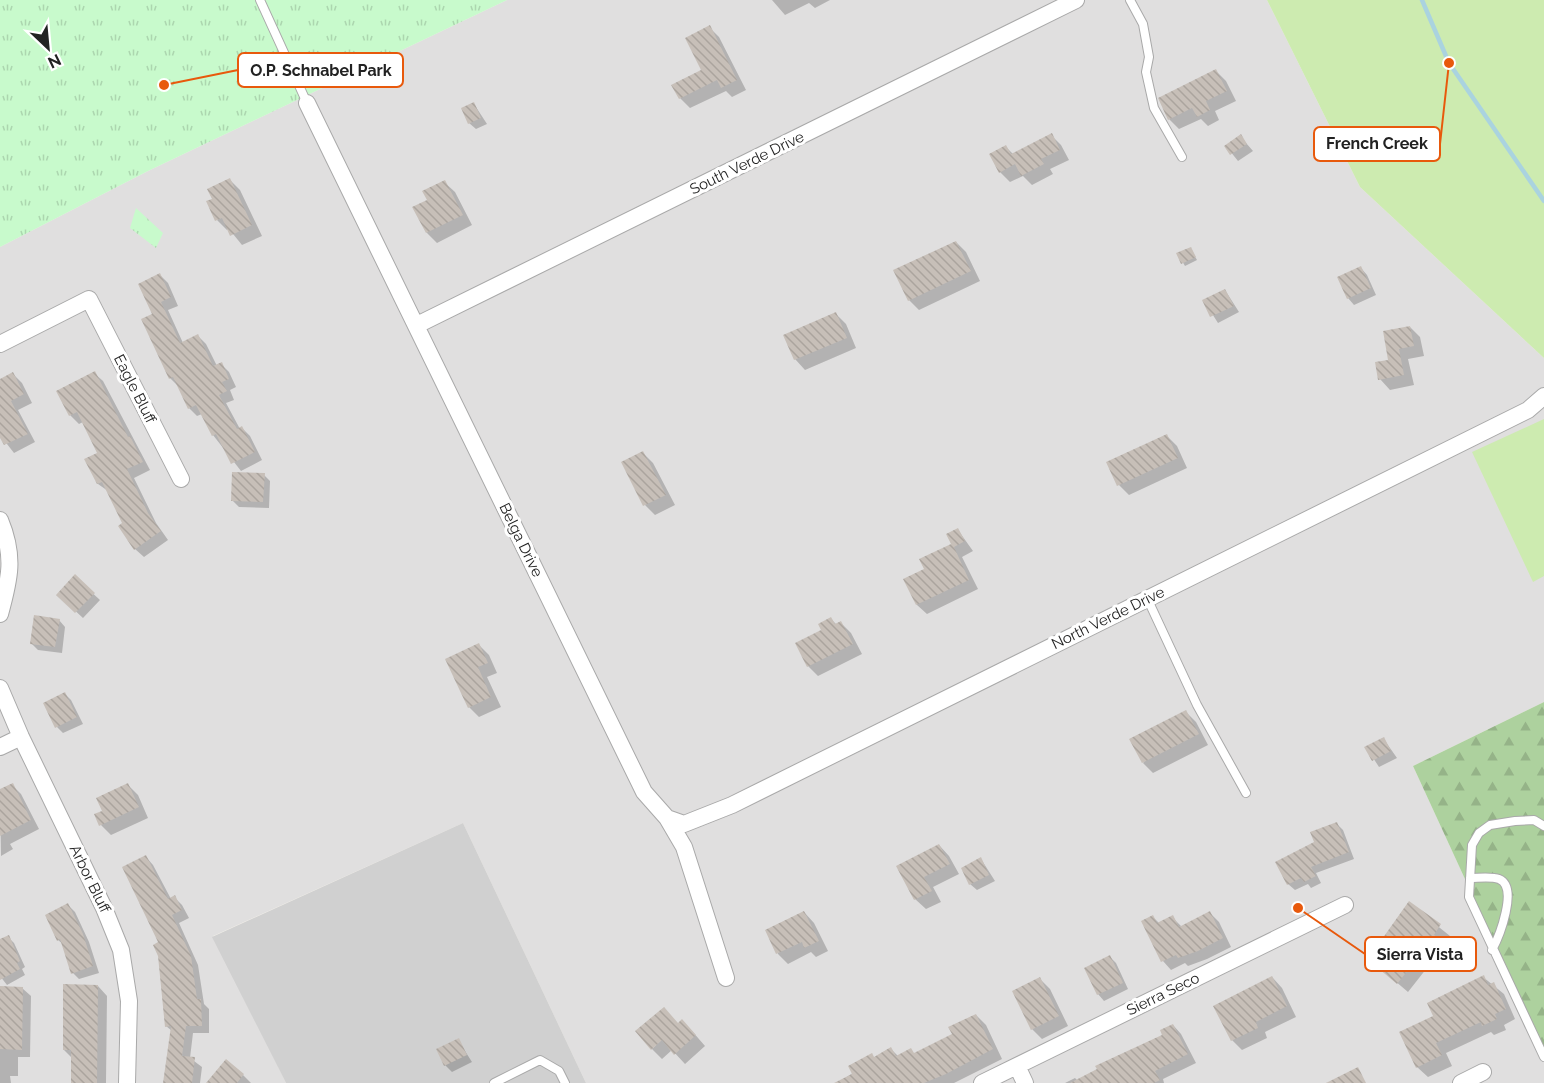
<svg xmlns="http://www.w3.org/2000/svg" width="1544" height="1083" font-family="Raleway,sans-serif">
	<defs>
		<pattern id="forest-firs" width="22" height="20" patternUnits="userSpaceOnUse" patternTransform="scale(1.5)"><rect width="22" height="20" fill="#add19e"/><path d="M5 1l3.5 6h-7zM16 11l3.5 6h-7z" fill="#95b388"/></pattern>
		<pattern id="park-tufts" width="24" height="20" patternUnits="userSpaceOnUse" patternTransform="scale(1.5)"><rect width="24" height="20" fill="#c8facc"/><path d="M3 7l-1-3M5 7V3M7 7l1-3M15 17l-1-3M17 17v-4M19 17l1-3" fill="none" stroke="#acd6af"/></pattern>
		<pattern id="building-back-hatch" width="6" height="6" patternUnits="userSpaceOnUse" patternTransform="scale(1.5)"><rect width="6" height="6" fill="#c7bfb8"/><path d="M-1 5l2 2M0 0l6 6M5-1l2 2" fill="none" stroke="#aba49e"/></pattern>
	</defs>
	<rect width="100%" height="100%" fill="#f2efe9"/>
	<!-- residential -->
	<path fill="#e0dfdf" d="M507,0H1267L1360,187L1544,358V702L1413,766L1544,1051V1083H586L463,823L213,936L286,1083H0V247L148,171Z"/>
	<!-- religious -->
	<path fill="#d0d0d0" d="M463,823L586,1083H286L212,937Z"/>
	<!-- grass -->
	<path fill="#cdebb0" d="M1267,0H1544V358L1360,187Z
		M1544,419V576L1533,582L1472,452Z"/>
	<!-- forest -->
	<path fill="url(#forest-firs)" d="M1544,702V1051L1413,766Z"/>
	<!-- park -->
	<path fill="url(#park-tufts)" d="M0,0H507L148,171L0,247Z
		M136,208L163,233L156,248L130,228Z"/>
	<!-- shadow -->
	<path fill="#0003" d="M772,0H830L815,8L809,3L785,15Z
		M709,27L719,37L746,90L732,97L726,91L690,108L680,98L703,70Z
		M1216,71L1226,81L1236,101L1215,111L1219,120L1208,126L1201,119L1179,129L1169,119Z
		M474,104L487,124L476,129L469,123Z
		M1051,135L1061,145L1069,160L1050,169L1053,174L1032,185L1023,176L1010,182L1000,172L1006,147L1013,154Z
		M1240,136L1253,151L1238,161L1226,146Z
		M230,180L240,190L262,236L242,245L229,229L227,230L217,220L214,200Z
		M444,182L455,192L472,225L437,243L427,233L414,208L429,200Z
		M956,242L966,252L980,281L919,310L909,300Z
		M1190,248L1197,260L1185,266L1178,254Z
		M1361,268L1367,275L1376,295L1354,305L1348,298Z
		M160,275L168,283L178,306L168,310L183,343L198,336L206,344L217,366L221,364L229,372L236,387L230,390L234,400L226,403L240,429L242,428L250,436L262,460L241,471L213,435L202,414L197,416L189,408L179,387L170,378L154,315Z
		M1225,290L1239,312L1218,323L1204,301Z
		M836,314L846,324L856,348L805,370L795,359Z
		M1410,327L1420,337L1424,356L1408,359L1414,385L1390,390L1380,379Z
		M94,373L103,381L150,470L134,478L156,523L168,540L144,557L135,549L108,491L98,484L86,460L99,454L83,422L79,424L70,415L58,391Z
		M13,374L22,383L32,403L18,410L35,442L14,453L0,435V380Z
		M1167,436L1177,446L1187,468L1129,495L1119,485L1108,463Z
		M643,453L653,463L675,505L655,515L645,505Z
		M264,475L270,481L269,508L239,507L232,500Z
		M958,530L973,551L962,557L978,589L927,614L917,605L905,580L926,570L953,545Z
		M75,577L100,600L83,618L58,595Z
		M831,619L837,625L841,623L851,633L862,654L818,676L808,666L823,630Z
		M59,620L65,627L62,653L38,650L31,643Z
		M479,645L489,655L497,673L487,677L501,707L479,717L469,707Z
		M65,694L71,700L83,724L63,733L57,727Z
		M1186,712L1196,722L1208,745L1153,773L1143,763Z
		M1383,738L1397,758L1379,767L1366,747Z
		M12,785L21,794L39,829L10,844L13,849L1,856L0,790Z
		M128,785L138,795L148,818L111,835L101,825L96,815L104,811Z
		M1337,824L1343,830L1354,859L1316,873L1321,883L1311,888L1308,884L1295,890L1288,884L1315,843Z
		M939,845L949,856L959,874L933,887L941,902L926,909L915,899L898,867Z
		M146,857L153,865L171,899L174,897L182,905L189,918L179,923L198,965L204,1004L209,1009V1033H193L190,1058L202,1067L200,1083H166L172,1031L166,1026L160,943Z
		M981,859L995,881L977,890L970,884Z
		M1409,903L1450,936L1444,945L1449,951L1440,963L1434,959L1408,992L1374,963Z
		M68,905L75,912L89,942L99,973L79,979L73,973L64,945L58,940Z
		M804,912L814,923L828,951L816,957L811,952L788,964L778,954L767,930Z
		M1210,913L1219,922L1231,947L1207,959L1188,966L1185,963L1171,970L1163,961L1143,922L1153,917L1159,923L1172,917L1182,927Z
		M8,937L14,943L25,967L22,969L25,975L7,985L0,976V940Z
		M1110,957L1116,963L1128,989L1104,1001L1098,994Z
		M1272,977L1282,988L1296,1017L1265,1032L1267,1038L1242,1050L1232,1040Z
		M1483,977L1504,994L1515,1019L1504,1025L1506,1030L1494,1035L1491,1032L1446,1053L1452,1066L1428,1077L1417,1067L1435,1017Z
		M1040,979L1050,989L1068,1026L1042,1039L1032,1029Z
		M98,986L107,996L106,1083H73L72,1058L64,1050Z
		M22,988L31,996L30,1057H18V1076H10L11,1083H0V998Z
		M976,1015L986,1025L1002,1059L954,1083H837L891,1049L898,1056L915,1054L953,1035Z
		M678,1024L692,1031L705,1046L685,1064L672,1050L662,1059L652,1049Z
		M1173,1025L1181,1034L1196,1063L1163,1079L1164,1083H1065L1075,1078L1078,1081L1164,1036Z
		M458,1040L472,1062L452,1072L445,1065Z
		M226,1061L243,1075L251,1083H208Z"/>
	<g fill="none" stroke-linecap="round" stroke-linejoin="round">
		<!-- stream -->
		<path stroke="#aad3df" stroke-width="4.5" d="M1422,0L1449,63L1544,201"/>
	</g>
	<!-- building -->
	<path fill="url(#building-back-hatch)" d="M710,25L737,80L721,88L717,80L679,99L671,85L701,70L685,38Z
		M1216,69L1227,91L1206,101L1210,110L1197,117L1192,108L1168,120L1158,98Z
		M474,102L481,118L468,124L461,108Z
		M1052,133L1060,150L1041,159L1044,164L1021,176L1015,164L999,173L989,154L1006,145L1011,154Z
		M1241,134L1247,144L1230,155L1224,146Z
		M230,178L252,225L230,236L222,218L215,221L206,201L212,199L207,189Z
		M445,180L463,215L426,233L412,207L427,200L422,191Z
		M956,241L971,271L908,301L893,270Z
		M1191,247L1196,257L1181,264L1176,253Z
		M1361,266L1371,288L1347,299L1337,277Z
		M160,273L171,297L161,302L180,343L198,334L213,366L222,362L229,379L222,382L227,391L219,395L237,429L242,426L255,452L231,464L216,434L212,436L196,405L188,409L173,377L169,379L141,319L152,314L138,284Z
		M1225,289L1234,306L1210,317L1202,300Z
		M836,312L847,338L794,360L783,335Z
		M1410,326L1414,346L1399,349L1404,375L1378,380L1375,362L1388,360L1383,331Z
		M95,371L128,437L130,436L143,462L127,469L148,513L161,531L134,550L118,526L122,523L102,482L97,484L84,459L97,453L77,412L69,416L56,391Z
		M13,372L24,394L11,401L28,434L4,445L0,438V379Z
		M1167,434L1178,458L1117,486L1106,462Z
		M643,451L666,495L643,506L621,462Z
		M232,472L265,473L263,502L231,501Z
		M958,528L965,541L954,547L969,580L916,605L903,579L924,569L919,559L951,544L946,534Z
		M75,574L95,593L75,613L56,595Z
		M34,615L60,619L55,647L30,644Z
		M831,617L835,624L841,621L853,644L807,667L795,643L821,630L818,624Z
		M479,643L488,663L478,667L491,697L468,708L445,659Z
		M65,692L77,717L55,728L43,703Z
		M1186,710L1199,734L1142,763L1129,739Z
		M1384,737L1391,751L1372,761L1364,747Z
		M13,783L31,820L0,836V789Z
		M128,783L139,807L99,826L94,814L102,811L96,798Z
		M1337,822L1349,852L1311,867L1316,876L1304,882L1301,878L1287,885L1275,862L1314,842L1310,832Z
		M939,844L950,864L924,877L932,891L914,900L896,866Z
		M146,855L168,899L175,895L182,910L172,915L191,956L197,999H201L202,1026H186L182,1056L195,1057L192,1083H163L171,1026L165,1027L158,956L153,945L158,942L122,867Z
		M981,857L989,875L969,885L961,868Z
		M1409,901L1441,924L1434,935L1440,939L1429,954L1424,950L1397,984L1372,963L1380,953L1375,949Z
		M68,903L83,934L93,966L71,974L60,939L57,941L45,915Z
		M804,911L819,941L804,948L802,942L776,954L765,930Z
		M1210,911L1223,938L1198,951L1178,958L1176,955L1161,962L1141,921L1153,915L1157,923L1173,915L1179,927Z
		M9,935L20,961L17,963L20,969L0,980V939Z
		M1110,955L1123,983L1097,995L1084,968Z
		M1484,975L1488,985L1494,982L1506,1009L1495,1014L1497,1019L1482,1026L1481,1022L1436,1043L1442,1055L1416,1068L1399,1032L1433,1016L1427,1003Z
		M1272,976L1287,1006L1256,1022L1258,1028L1231,1041L1213,1006Z
		M1040,977L1059,1016L1031,1030L1012,991Z
		M63,984L98,985L97,1083H71V1050H63Z
		M0,986L23,987L22,1050L0,1049Z
		M664,1007L678,1023L682,1019L696,1035L674,1055L662,1040L651,1050L635,1031Z
		M976,1014L993,1049L946,1074L924,1083H834L852,1074L848,1066L872,1053L874,1057L891,1047L896,1056L911,1048L914,1053L952,1034L948,1027Z
		M1173,1024L1188,1054L1155,1071L1160,1080L1154,1083H1070L1097,1069L1095,1066L1162,1035L1160,1030Z
		M459,1038L467,1055L444,1066L436,1049Z
		M226,1059L244,1074L237,1083H206Z
		M1358,1067L1366,1083H1326Z"/>
	<g fill="none" stroke-linecap="round" stroke-linejoin="round">
		<defs>
			<path id="lane" d="M260,0L307,103
				M1130,0L1143,24L1149,57L1146,72L1154,108L1182,157
				M1147,598L1197,705L1246,793
				M1544,826L1534,820L1515,821L1490,825L1479,833L1472,845L1469,897L1544,1057
				M1470,878C1478,878 1491,876 1499,879C1519,887 1499,937 1492,950
				M494,1083L540,1060L559,1071L565,1083"/>
			<path id="street" d="M307,103L644,792L667,818L684,847L726,978
				M417,325L1076,0
				M0,344L89,299L181,479
				M0,520C15,556 10,578 0,614
				M0,688L21,737L104,908L121,950L129,1001L127,1083
				M0,747L21,737
				M667,818L684,824L732,805L1528,410L1544,396
				M1017,1066L1025,1083
				M982,1083L1345,905
				M1461,1083L1483,1072"/>
		</defs>
		<!-- lane casing -->
		<use href="#lane" stroke="#a9a9a9" stroke-width="10"/>
		<!-- street casing -->
		<use href="#street" stroke="#a9a9a9" stroke-width="18"/>
		<!-- lane -->
		<use href="#lane" stroke="#fff" stroke-width="8"/>
		<!-- street -->
		<use href="#street" stroke="#fff" stroke-width="16"/>
	</g>
	<g text-anchor="middle" dominant-baseline="central" stroke-width="6" stroke-linejoin="round" paint-order="stroke">
		<!-- street labels -->
		<g font-size="15" fill="#222" stroke="#fff">
			<text transform="translate(747 163) rotate(-26)">South Verde Drive</text>
			<text transform="translate(135 389) rotate(63)">Eagle Bluff</text>
			<text transform="translate(521 540) rotate(64)">Belga Drive</text>
			<text transform="translate(1108 618) rotate(-26)">North Verde Drive</text>
			<text transform="translate(90 879) rotate(64)">Arbor Bluff</text>
			<text transform="translate(1163 994) rotate(-26)">Sierra Seco</text>
		</g>
	</g>
	<!-- callouts -->
	<path fill="none" stroke="#e8590c" stroke-width="2" d="M164 85L238 70M1449 63L1440 144M1298 908L1365 954"/>
	<g fill="#e8590c" stroke="#fff" stroke-width="2">
		<circle cx="164" cy="85" r="6"/>
		<circle cx="1449" cy="63" r="6"/>
		<circle cx="1298" cy="908" r="6"/>
	</g>
	<g fill="#fff" stroke="#e8590c" stroke-width="2">
		<rect x="238" y="53" width="165" height="34" rx="6"/>
		<rect x="1314" y="127" width="126" height="34" rx="6"/>
		<rect x="1365" y="937" width="111" height="34" rx="6"/>
	</g>
	<g font-size="16" text-anchor="middle" font-weight="bold" fill="#222">
		<text x="321" y="76">O.P. Schnabel Park</text>
		<text x="1377" y="149">French Creek</text>
		<text x="1420" y="960">Sierra Vista</text>
	</g>
	<!-- north arrow -->
	<g transform="translate(48 48) rotate(154)" stroke="#ffffff" stroke-width="4.5" paint-order="stroke">
	<path d="M0-4.5L10 22L0 15L-10 22Z" fill="#222222"/>
	<text y="-9" font-size="16" font-weight="bold" text-anchor="middle" fill="#222222">N</text>
	</g>
</svg>
